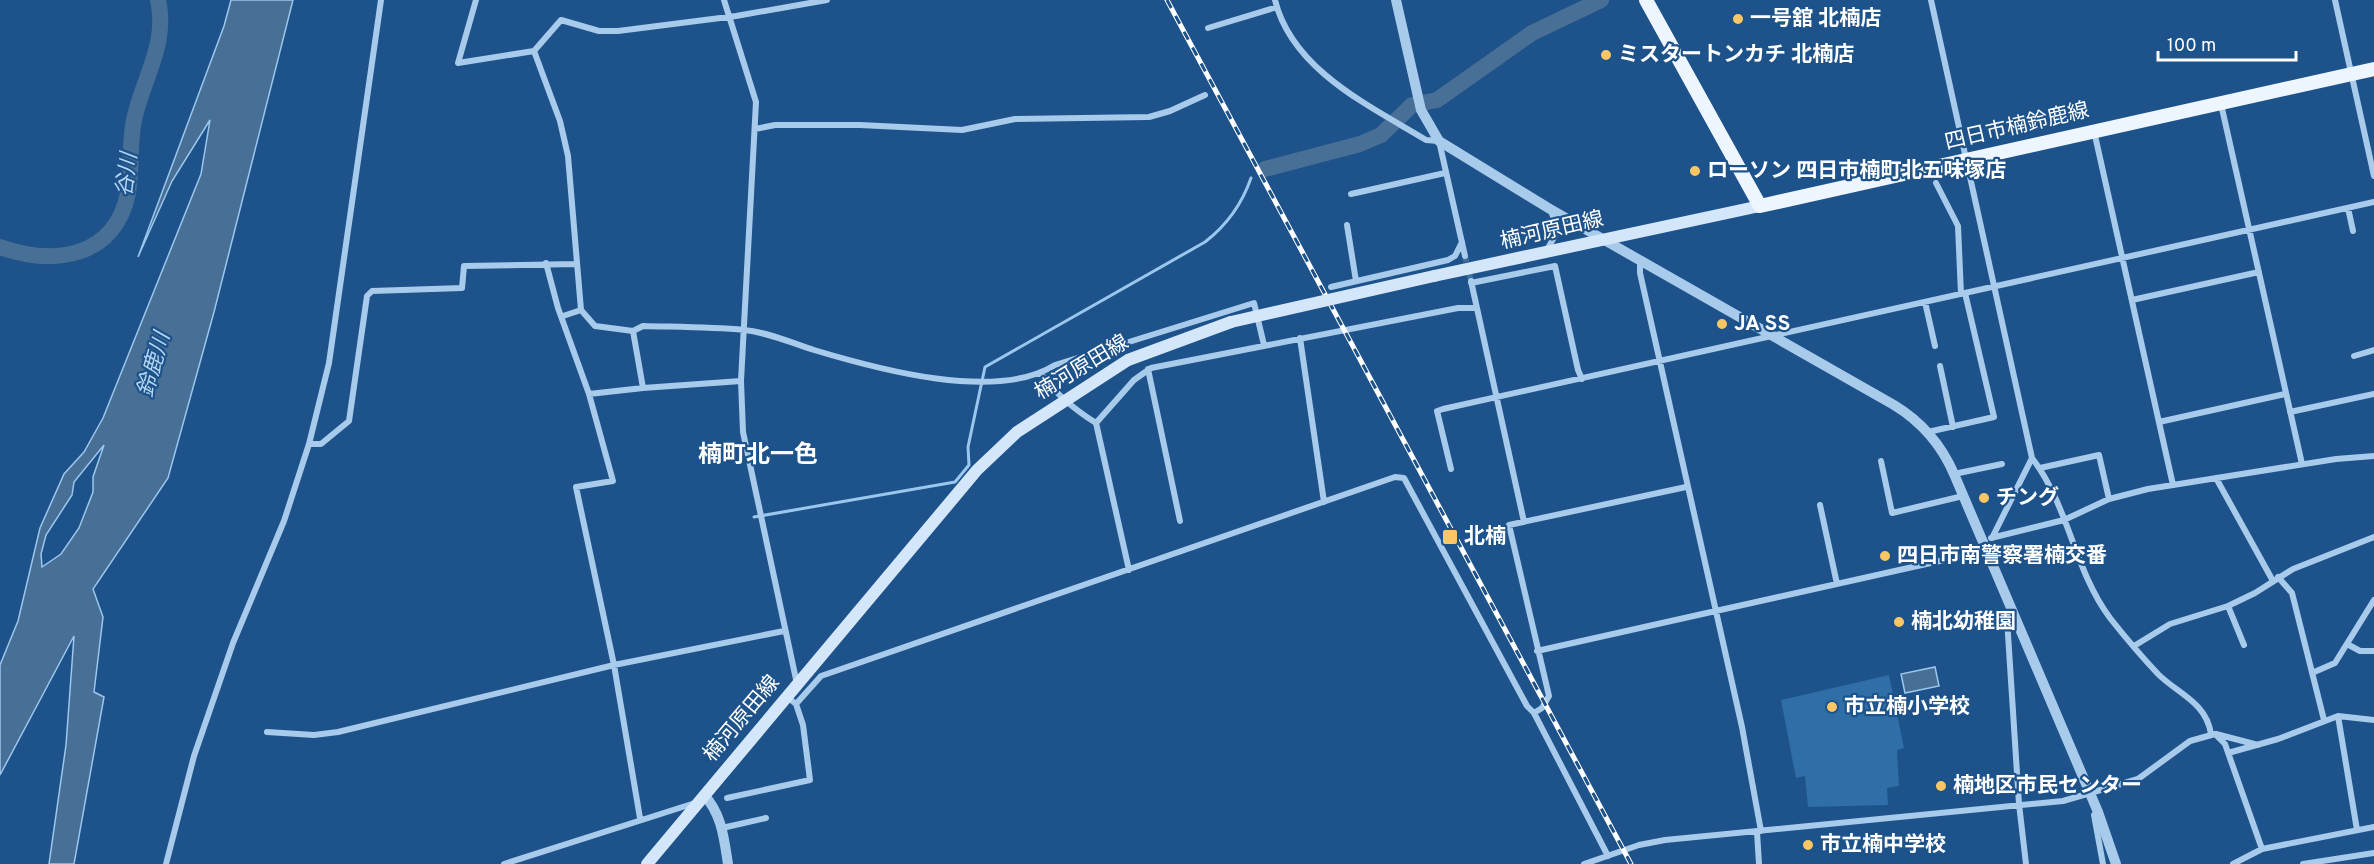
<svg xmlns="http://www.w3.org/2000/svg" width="2374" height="864" font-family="Overpass,'Noto Sans JP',sans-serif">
	<rect width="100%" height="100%" fill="#1d538a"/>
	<!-- green -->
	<path fill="#306ea7" d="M1889,675L1904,748L1897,750L1899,786L1887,788L1888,805L1808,807L1805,776L1796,778L1781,700Z"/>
	<!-- water -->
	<path fill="#486f96" stroke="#9bc7ee" stroke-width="1.5" fill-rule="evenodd" d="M231,0H293L214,312L168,478L93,589L103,617L94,692L104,697L74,864H49L66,745L74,636L0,775V665L18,621L40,528L64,474L84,452L103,418L201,174L210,120L172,181L138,257L224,26ZM104,445L93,477V492L79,528L61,554L42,567L41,554L46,535L72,495L74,482Z
		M1935,667L1939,686L1905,693L1901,674Z"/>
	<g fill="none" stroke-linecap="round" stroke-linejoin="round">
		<!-- stream -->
		<path stroke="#9bc7ee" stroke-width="3" d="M754,517L955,482L969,465L968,447L985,367L1205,242C1227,225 1242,204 1251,178"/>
		<!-- river -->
		<path stroke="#486f96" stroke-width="16" d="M1265,169L1360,144L1381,135L1412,105L1437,100L1532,33L1601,0
			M0,247C54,266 115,258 128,193C132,169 129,144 134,120C143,78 168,44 158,0"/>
		<!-- minor-tunnel -->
		<path stroke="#3f6d9c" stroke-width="6" stroke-dasharray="6 3" stroke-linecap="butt" d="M1465,256L1471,281"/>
		<!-- minor -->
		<path stroke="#a8cbec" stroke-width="6" d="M476,0L458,63L534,51L561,20L599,31H618L736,16L827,0
			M724,0L756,102L741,381L743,432L797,684
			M1275,0C1292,70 1370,106 1426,140L1439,141L1465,256
			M1931,0L2032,458L1992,538
			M2335,0L2374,176
			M1208,28L1277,7
			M534,51L560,121L568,156L581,310L595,326L633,331L643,326C677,327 711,327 744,330C767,332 792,343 814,350C877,369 996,402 1055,365L1254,303L1264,345
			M2221,104L2302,464
			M755,129L775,125H860L962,130L1015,119L1149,117L1170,111L1205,95
			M2094,131L2173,485
			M1936,183L1958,226L1961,294
			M1351,194L1445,173
			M2348,208L2353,231
			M1347,225L1356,281
			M1547,250L1558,230L1551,211
			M1640,260V273L1742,727L1761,831
			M546,263L558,308L589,394L613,481L576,487L614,665L640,818
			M1471,281L1524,522
			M1471,283L1555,266L1578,370L1582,379
			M1331,287L1448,260L1455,256L1462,242
			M2132,300L2259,272
			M1925,302L1935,346
			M563,316L581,310
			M633,331L643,388L741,381
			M1300,338L1324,502
			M2354,356L2374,350
			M1940,366L1953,427
			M1148,369L1180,521
			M1041,374C1056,394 1075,410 1096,423L1129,570
			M589,394L643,388
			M2290,412L2374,394
			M2159,422L2285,394
			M1096,423L1134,380L1151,368L1458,308H1476
			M1928,432L1994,417L1965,293
			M309,444H321L349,421L367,296L372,291L462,288L464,266L576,264
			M2032,458C2069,506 2074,570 2110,618C2125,637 2141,656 2158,674C2178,694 2206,702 2211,734
			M1881,461L1892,513L1963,496
			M2040,468L2099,455L2109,499
			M1451,469L1437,411L1443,409L2374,202
			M1954,474L2002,464
			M2216,478L2273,581
			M1820,505L1837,584
			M1991,538L2064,520L2109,499L2148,489L2336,459L2374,456
			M2278,577L2292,593L2324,720
			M2228,606L2244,645
			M2014,615L2007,619L2019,804L2026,864
			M2347,644L2360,651H2374
			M2134,646L2170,624L2228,606L2255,593L2293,569L2374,537
			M1537,651L1962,556L1985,546
			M2312,673L2335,663L2374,600
			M786,696L796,704L821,676L1395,477L1404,478L1527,706L1534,713L1608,856
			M1534,713L1542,708L1549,696L1509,525L1686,487
			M2338,716L2357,830
			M267,732L314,735L338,732L614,665L784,631
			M2216,734L2258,745
			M2228,753L2278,739L2338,716L2374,720
			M727,798L810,780L803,725L796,704
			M2098,812L2094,815L2103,864
			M722,828L766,818
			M1757,832L1759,864
			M2262,849L2374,827
			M166,864L194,756L233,643L284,521L309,444L329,363L381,0
			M504,864L695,803
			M1584,864L1639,845L1665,840L2063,801L2138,779L2190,741L2215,734L2225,744L2262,849L2233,864
			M2303,864L2374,853"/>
		<!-- tertiary -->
		<path stroke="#a8cbec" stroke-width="10" d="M1396,0L1421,110L1439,141L1550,209L1894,405C1922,422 1941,444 1954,474L2098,812L2116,864
			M704,795C722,814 724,839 728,864"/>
		<!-- secondary -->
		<path stroke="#d4e6f9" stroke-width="12" d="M1434,276L1760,206
			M647,864L977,470L1017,432L1128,360L1231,322"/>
		<!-- primary -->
		<path stroke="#edf5ff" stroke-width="14" d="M1646,0L1760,206L2374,69"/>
		<defs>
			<path id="rail" d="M1167,0L1631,864"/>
		</defs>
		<!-- rail casing -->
		<use href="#rail" stroke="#fff" stroke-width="5"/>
		<!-- rail -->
		<use href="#rail" stroke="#1d538a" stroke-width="3" stroke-dasharray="9" stroke-linecap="butt"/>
		<!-- secondary-bridge -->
		<path stroke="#d4e6f9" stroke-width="12" d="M1231,322L1434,276"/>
	</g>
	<!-- markers -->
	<g fill="#fbc766" stroke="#1d538a" stroke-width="2">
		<circle cx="1738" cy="19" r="6"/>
		<circle cx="1606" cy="55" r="6"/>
		<circle cx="1695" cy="171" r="6"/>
		<circle cx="1722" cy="324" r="6"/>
		<circle cx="1984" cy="498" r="6"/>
		<rect x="1442" y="529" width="16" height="16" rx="3"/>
		<circle cx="1885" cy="556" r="6"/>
		<circle cx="1899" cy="622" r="6"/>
		<circle cx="1832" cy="707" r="6"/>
		<circle cx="1941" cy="786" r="6"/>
		<circle cx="1808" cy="845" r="6"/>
	</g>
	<g text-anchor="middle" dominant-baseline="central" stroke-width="4.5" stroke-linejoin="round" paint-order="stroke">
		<!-- poi labels -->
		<g font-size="21" font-weight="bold" fill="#fff" stroke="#1d538a" text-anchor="start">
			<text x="1750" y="19">一号舘 北楠店</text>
			<text x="1618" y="55">ミスタートンカチ 北楠店</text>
			<text x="1707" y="171">ローソン 四日市楠町北五味塚店</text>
			<text x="1734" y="324">JA SS</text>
			<text x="1996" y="498">チング</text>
			<text x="1464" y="537">北楠</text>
			<text x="1897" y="556">四日市南警察署楠交番</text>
			<text x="1911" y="622">楠北幼稚園</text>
			<text x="1844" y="707">市立楠小学校</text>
			<text x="1953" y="786">楠地区市民センター</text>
			<text x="1820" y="845">市立楠中学校</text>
		</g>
		<!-- street labels -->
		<g font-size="21" fill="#fff" stroke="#1d538a">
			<text transform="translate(2017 127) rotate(-13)">四日市楠鈴鹿線</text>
			<text transform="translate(1552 231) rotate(-13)">楠河原田線</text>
			<text transform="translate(1082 368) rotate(-31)">楠河原田線</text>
			<text transform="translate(742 719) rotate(-50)">楠河原田線</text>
		</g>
		<!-- water labels -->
		<g font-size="22" font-style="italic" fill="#b4d5f3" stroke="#1d538a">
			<text transform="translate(128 175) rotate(-83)">谷川</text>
			<text transform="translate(155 365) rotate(-74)">鈴鹿川</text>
		</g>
		<!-- quarter labels -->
		<g font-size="24" font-weight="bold" fill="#fff" stroke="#1d538a">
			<text x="758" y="456">楠町北一色</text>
		</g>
	</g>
	<!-- scale -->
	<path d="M2158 51v9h138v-9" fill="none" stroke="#ffffff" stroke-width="3"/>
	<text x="2167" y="51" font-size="18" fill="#ffffff" stroke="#1d538a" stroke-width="4.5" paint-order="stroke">100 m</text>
</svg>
